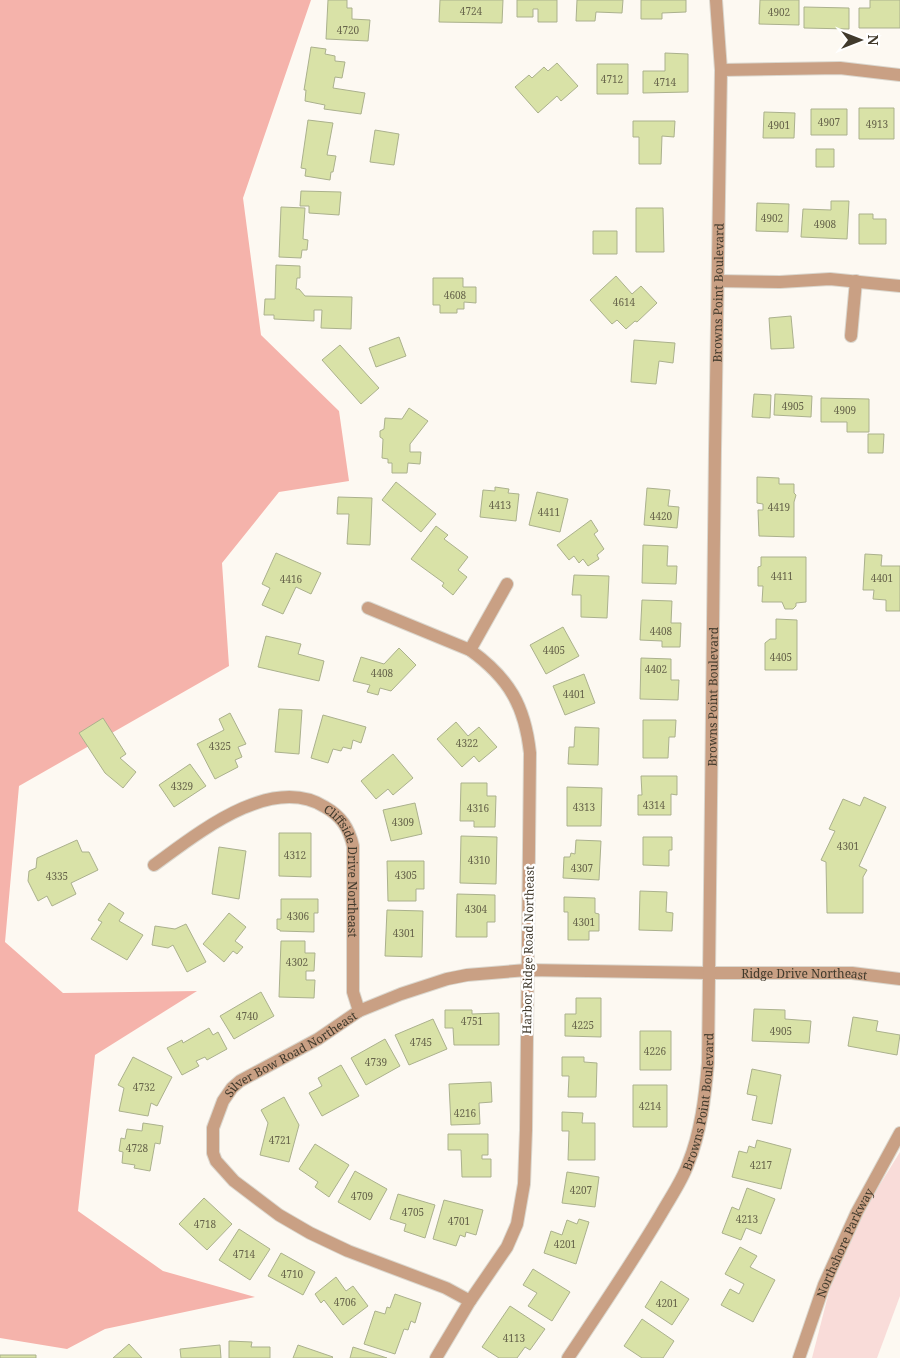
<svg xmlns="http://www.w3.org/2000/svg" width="900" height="1358" font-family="'Noto Serif',serif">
	<rect width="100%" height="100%" fill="#fdf9f2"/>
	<!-- green -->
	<path fill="#f9dcd9" d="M900,1152V1296L877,1358H812L840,1249Z"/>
	<!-- forest -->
	<path fill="#f5b3ab" d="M0,0H311L243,198L261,335L339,411L349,481L279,492L222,563L229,666L19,786L5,942L63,993L197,991L95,1055L78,1211L163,1271L255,1297L105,1329L67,1349L0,1338Z"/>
	<!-- building -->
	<path fill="#d9e2a7" stroke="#abb18d" d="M328,0H347V8H352V19L370,20L368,41L326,39Z
		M440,0H503L502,23L439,22Z
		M517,0H557V22H538V9H533V17H517Z
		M577,0H623L622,13L596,12L595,21H576Z
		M641,0H686V12L662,13V19H641Z
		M760,0H799V25L759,24Z
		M870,0H900V28H859V8H870Z
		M804,7L849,8V29L804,28Z
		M311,47L326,49L325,54L335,56V61L345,62L342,78L335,77L333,88L365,93L361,114L324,109L325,105L305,101L306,90H304Z
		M665,53L688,54V92L643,93V71H665Z
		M557,63L578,86L561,101L557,96L538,113L515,87L529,75L532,78L544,67L548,71Z
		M597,64H628V94H597Z
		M859,108H894V139H859Z
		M811,109H847V135H811Z
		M764,112L795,113L794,138H763Z
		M308,120L333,123L327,155L336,156L333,172H331L330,180L305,176L306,169L301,168Z
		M633,121H675L674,137L662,136L661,164H639V137H633Z
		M375,130L399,134L394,165L370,162Z
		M816,149H834V167H816Z
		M301,191L341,192L339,215L309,213V206H300Z
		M831,201H849L847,239L801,237L803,209L831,210Z
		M757,203L789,204L788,232L756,231Z
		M281,207L305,208L303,239L308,240L307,250H302L301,258L279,257Z
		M636,208H663L664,252H636Z
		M859,214H873V219H886V244H859Z
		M593,231H617V254H593Z
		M276,265L300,266V278H297L296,289H299L305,296L352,297L351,329L321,328L322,310H314V321L274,319V315H264L265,299H275Z
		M616,276L632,294L641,286L657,303L637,322L635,321L626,329L617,320L612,324L590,300Z
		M433,278H463V287H476V303L464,302V309H457V313H440V305H433Z
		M791,316L794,348L771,349L769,318Z
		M399,337L406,356L376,367L369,348Z
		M634,340L675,343L673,363L659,361L656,384L631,382Z
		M340,345L379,388L361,404L322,360Z
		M754,394L771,395L770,418L752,417Z
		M775,394L812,396L811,417L774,415Z
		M821,398L869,399V432H847V422H821Z
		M409,408L428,421L410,444V452H421L420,464L408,463L407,473H392V463H388V459L382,458L383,439L380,437V431L384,429L385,418L402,419Z
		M868,434H884L883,453H868Z
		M757,477L779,478V484H794V493L796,495L794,502V537L759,536L758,510H763V504L757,503Z
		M396,482L436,514L421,532L382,500Z
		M495,487L509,489L508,493L519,494L516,521L480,517L483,490L495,491Z
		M647,488L670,490L668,506L679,507L677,528L644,525Z
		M537,492L568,499L560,532L529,525Z
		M338,497L372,498L370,545L347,544L349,514H337Z
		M591,520L598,531L594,534L604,549L597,555L599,559L588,566L583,559L579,563L574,556L569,560L557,545Z
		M436,526L448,535L444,539L468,557L458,570L467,577L453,595L442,586L444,583L411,559Z
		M643,545L668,546L667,566H677L676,584L642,583Z
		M276,553L321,573L311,594L296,587L283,614L262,605L270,588L262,584Z
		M865,554L882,555L881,566H900V611H886V600L873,599L874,590H863Z
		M761,557H806V602L796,603V606L793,609H785L782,602H762L763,586H758V567L761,566Z
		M574,575L609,576L607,618L581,617V595H572Z
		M642,600L672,601L671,623H681L680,647H662V641L640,640Z
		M776,619L797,620V670H765V643L770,639H776Z
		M563,627L579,656L546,674L530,645Z
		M266,636L301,644L298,654L324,661L319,681L258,667Z
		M399,648L416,665L391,691L380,688L378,695L367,692L370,685L353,681L361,657L384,664Z
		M641,658L671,659V680H679L678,700L640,699Z
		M584,674L595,703L565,715L553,686Z
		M279,709L302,710L299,754L275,752Z
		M230,713L246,744L238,747L242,757L235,760L238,767L215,779L197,744L224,730L219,719Z
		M323,715L366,727L361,743L353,740L351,749L343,747L341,751L333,749L328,763L311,758Z
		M103,718L126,754L120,758L136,772L123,788L105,773L79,733Z
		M643,720H676L675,737H669L668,758H643Z
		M456,722L468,736L479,727L497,747L479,762L474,756L462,767L437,739Z
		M575,727L599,728L598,765L568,764L569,747H574Z
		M393,754L413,778L393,795L388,789L376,799L361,781Z
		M190,764L206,786L174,807L159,785Z
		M641,776H677V795L671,794V815H638V795H642Z
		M461,783H487V796H496L495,827H474V821H460Z
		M567,787L602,788L601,826H567Z
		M864,797L886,807L859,866L867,870L863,877V913H827L826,862L821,860L835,831L829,829L843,799L860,806Z
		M415,803L422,834L391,841L383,810Z
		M279,833H311V877L279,876Z
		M461,836L497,837L496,884L460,883Z
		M643,837H672V850H669V866L643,865Z
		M77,840L82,852H89L98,870L71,883L76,894L52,906L47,896L38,901L28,881L29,871L36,868L37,858Z
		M576,840L601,841L599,880L563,878L564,857H570L571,853L575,854Z
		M219,847L246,851L239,899L212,894Z
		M387,861H424V889H416V901H388Z
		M640,891L667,892L666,912L673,913L672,931L639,930Z
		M457,894L495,895V922H487V937H456Z
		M564,897L595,898V913L599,914V931H589V940H568V912H564Z
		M281,899H318V913H314V932L280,931V930L277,929V919H281Z
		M109,903L124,913L119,921L143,935L127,960L91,939L102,922L98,920Z
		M387,910L423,911L422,957L385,956Z
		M229,913L246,927L235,941L243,947L237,954L233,951L224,962L203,944Z
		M186,924L206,962L187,972L173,945L168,948L152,945L155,926L175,929Z
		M281,941H305V953H315L314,971H306V980H315L314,998L279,997Z
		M261,992L274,1016L234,1039L220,1016Z
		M576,998H601V1037L565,1036V1014H576Z
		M754,1009L785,1010V1019L811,1021L809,1043L752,1041Z
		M445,1010H472V1014L499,1013V1045H454L453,1028H445Z
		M853,1017L878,1021L876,1031L900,1035L897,1055L848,1046Z
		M433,1019L447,1049L409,1065L395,1035Z
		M209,1028L213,1035L218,1032L227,1049L207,1060L205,1057L196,1061L199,1066L182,1075L167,1048L182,1040L183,1043Z
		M640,1031H671V1070H640Z
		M385,1039L400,1066L366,1085L351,1058Z
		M133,1057L172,1077L157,1106L151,1103L148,1116L119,1111L124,1088L118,1085Z
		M562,1057H584V1062L597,1063L596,1097H568L569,1076H562Z
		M341,1065L359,1096L322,1116L309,1093L322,1086L318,1078Z
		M752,1069L781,1075L772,1124L752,1120L757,1096L747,1094Z
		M491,1082L492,1102L479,1103L480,1124L451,1125L449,1084Z
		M633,1085H667V1127H633Z
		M284,1097L299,1125L289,1162L260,1155L268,1123L261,1110Z
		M562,1112L583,1113L582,1123H595V1160H568L569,1131H562Z
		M143,1123L163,1126L160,1144L155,1143L150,1171L134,1168L135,1165L122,1163L123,1152L119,1151L121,1138L125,1139L127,1129L142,1131Z
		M448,1134H488V1155H482V1159H491V1177H462L461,1150H448Z
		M757,1140L791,1149L781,1189L732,1177L739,1151L747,1153L749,1146L755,1148Z
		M315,1144L349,1165L329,1197L315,1187L318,1182L299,1169Z
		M355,1171L387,1189L370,1220L338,1202Z
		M567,1172L599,1177L595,1207L562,1203Z
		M747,1188L775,1199L761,1234L746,1228L741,1240L722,1233L732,1207L739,1210Z
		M398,1194L435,1205L425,1238L404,1231L406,1224L390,1219Z
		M204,1198L232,1224L207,1250L179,1224Z
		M444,1200L483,1210L476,1235L466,1232L465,1237L460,1235L456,1246L433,1239Z
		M579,1219L589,1222L576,1264L544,1253L551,1231L562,1235L567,1220L577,1224Z
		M239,1229L270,1249L250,1280L219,1260Z
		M740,1247L757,1256L750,1267L775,1280L753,1322L721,1305L730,1289L739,1294L744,1284L725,1274Z
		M281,1253L315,1272L303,1295L268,1276Z
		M533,1269L570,1292L552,1321L528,1306L537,1293L523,1285Z
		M336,1277L346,1291L353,1286L368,1306L343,1325L324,1300L321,1303L315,1294Z
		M661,1281L689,1299L672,1325L645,1307Z
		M395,1294L421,1303L415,1323L411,1321L408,1330L404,1329L395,1354L364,1344L375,1311L385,1314L387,1307L390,1308Z
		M510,1306L545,1329L530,1350L525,1347L517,1358H499L482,1347Z
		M642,1319L674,1341L663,1358H642L624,1346Z
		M229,1341L252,1342L251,1347H270V1358H229Z
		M129,1344L142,1358H113Z
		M220,1345L221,1358H181L180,1349Z
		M298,1345L333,1357L332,1358H293Z
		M353,1347L387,1358H350Z
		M0,1355H36V1358H0Z"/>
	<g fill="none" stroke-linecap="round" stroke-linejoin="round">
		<defs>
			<g id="minor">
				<path d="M721,70L840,68L900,75"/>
				<path d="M718,281L780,282L830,279L900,286"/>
				<path d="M851,336L856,281"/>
				<path d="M368,608L470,650C509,678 525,706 530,753L526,1130L524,1184L517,1224L507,1247L470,1301L436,1358"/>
				<path d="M470,650L507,584"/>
				<path id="s1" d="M154,865C197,834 271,773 325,807C341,816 349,828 353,846V992L359,1011"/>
				<path id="s2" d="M470,1301L446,1288L348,1251L310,1233L279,1215L234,1181L216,1161L213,1153V1128L223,1101L232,1088L240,1081L318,1039L359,1011L401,994L447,979L467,975L527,970L709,973H852L900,979"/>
				<path id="s3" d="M568,1358C600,1310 632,1263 661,1214C670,1198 682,1181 688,1164C701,1132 705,1097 708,1063L715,450L721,70L716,0"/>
				<path id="s4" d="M799,1358L824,1285L857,1212L900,1133"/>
			</g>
		</defs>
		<!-- minor casing -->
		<use href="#minor" stroke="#dbd7ce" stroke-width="14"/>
		<!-- minor -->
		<use href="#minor" stroke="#c9a084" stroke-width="12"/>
	</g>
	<g text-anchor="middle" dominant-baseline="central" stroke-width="4.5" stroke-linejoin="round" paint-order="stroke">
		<!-- number labels -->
		<g font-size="10" fill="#67644b">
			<text x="471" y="11">4724</text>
			<text x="779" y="12">4902</text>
			<text x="348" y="30">4720</text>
			<text x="612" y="79">4712</text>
			<text x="665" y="82">4714</text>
			<text x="829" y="122">4907</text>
			<text x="877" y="124">4913</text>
			<text x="779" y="125">4901</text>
			<text x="772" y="218">4902</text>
			<text x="825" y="224">4908</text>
			<text x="455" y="295">4608</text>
			<text x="624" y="302">4614</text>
			<text x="793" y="406">4905</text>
			<text x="845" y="410">4909</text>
			<text x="500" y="505">4413</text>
			<text x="779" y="507">4419</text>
			<text x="549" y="512">4411</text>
			<text x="661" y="516">4420</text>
			<text x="782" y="576">4411</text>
			<text x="882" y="578">4401</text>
			<text x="291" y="579">4416</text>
			<text x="661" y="631">4408</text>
			<text x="554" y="650">4405</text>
			<text x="781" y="657">4405</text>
			<text x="656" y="669">4402</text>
			<text x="382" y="673">4408</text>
			<text x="574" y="694">4401</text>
			<text x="467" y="743">4322</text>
			<text x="220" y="746">4325</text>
			<text x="182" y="786">4329</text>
			<text x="654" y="805">4314</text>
			<text x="584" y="807">4313</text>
			<text x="478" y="808">4316</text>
			<text x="403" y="822">4309</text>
			<text x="848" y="846">4301</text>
			<text x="295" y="855">4312</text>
			<text x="479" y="860">4310</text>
			<text x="582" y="868">4307</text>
			<text x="406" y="875">4305</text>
			<text x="57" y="876">4335</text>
			<text x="476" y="909">4304</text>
			<text x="298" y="916">4306</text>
			<text x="584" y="922">4301</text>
			<text x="404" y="933">4301</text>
			<text x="297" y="962">4302</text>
			<text x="247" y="1016">4740</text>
			<text x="472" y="1021">4751</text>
			<text x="583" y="1025">4225</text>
			<text x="781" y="1031">4905</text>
			<text x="421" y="1042">4745</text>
			<text x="655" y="1051">4226</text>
			<text x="376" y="1062">4739</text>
			<text x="144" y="1087">4732</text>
			<text x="650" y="1106">4214</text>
			<text x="465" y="1113">4216</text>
			<text x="280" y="1140">4721</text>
			<text x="137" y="1148">4728</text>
			<text x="761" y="1165">4217</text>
			<text x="581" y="1190">4207</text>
			<text x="362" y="1196">4709</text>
			<text x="413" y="1212">4705</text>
			<text x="747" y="1219">4213</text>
			<text x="459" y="1221">4701</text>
			<text x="205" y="1224">4718</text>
			<text x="565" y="1244">4201</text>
			<text x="244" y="1254">4714</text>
			<text x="292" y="1274">4710</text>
			<text x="345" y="1302">4706</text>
			<text x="667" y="1303">4201</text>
			<text x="514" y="1338">4113</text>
		</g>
		<!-- street labels -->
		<g font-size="12" fill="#413a2c" stroke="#fff">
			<text stroke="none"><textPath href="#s3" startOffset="1102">Browns Point Boulevard</textPath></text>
			<text stroke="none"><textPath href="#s3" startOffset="698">Browns Point Boulevard</textPath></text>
			<text stroke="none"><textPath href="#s1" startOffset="262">Cliffside Drive Northeast</textPath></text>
			<text transform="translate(528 950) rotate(-89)">Harbor Ridge Road Northeast</text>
			<text stroke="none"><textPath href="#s2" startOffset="972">Ridge Drive Northeast</textPath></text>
			<text stroke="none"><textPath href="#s2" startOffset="439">Silver Bow Road Northeast</textPath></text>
			<text stroke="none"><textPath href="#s3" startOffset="292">Browns Point Boulevard</textPath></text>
			<text stroke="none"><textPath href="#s4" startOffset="124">Northshore Parkway</textPath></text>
		</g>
	</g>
	<!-- north arrow -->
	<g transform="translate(860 40) rotate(90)" stroke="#ffffff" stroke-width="4" paint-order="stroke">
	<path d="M0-4L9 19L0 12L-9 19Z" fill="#413a2c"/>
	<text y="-8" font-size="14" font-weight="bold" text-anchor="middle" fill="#413a2c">N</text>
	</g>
</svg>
